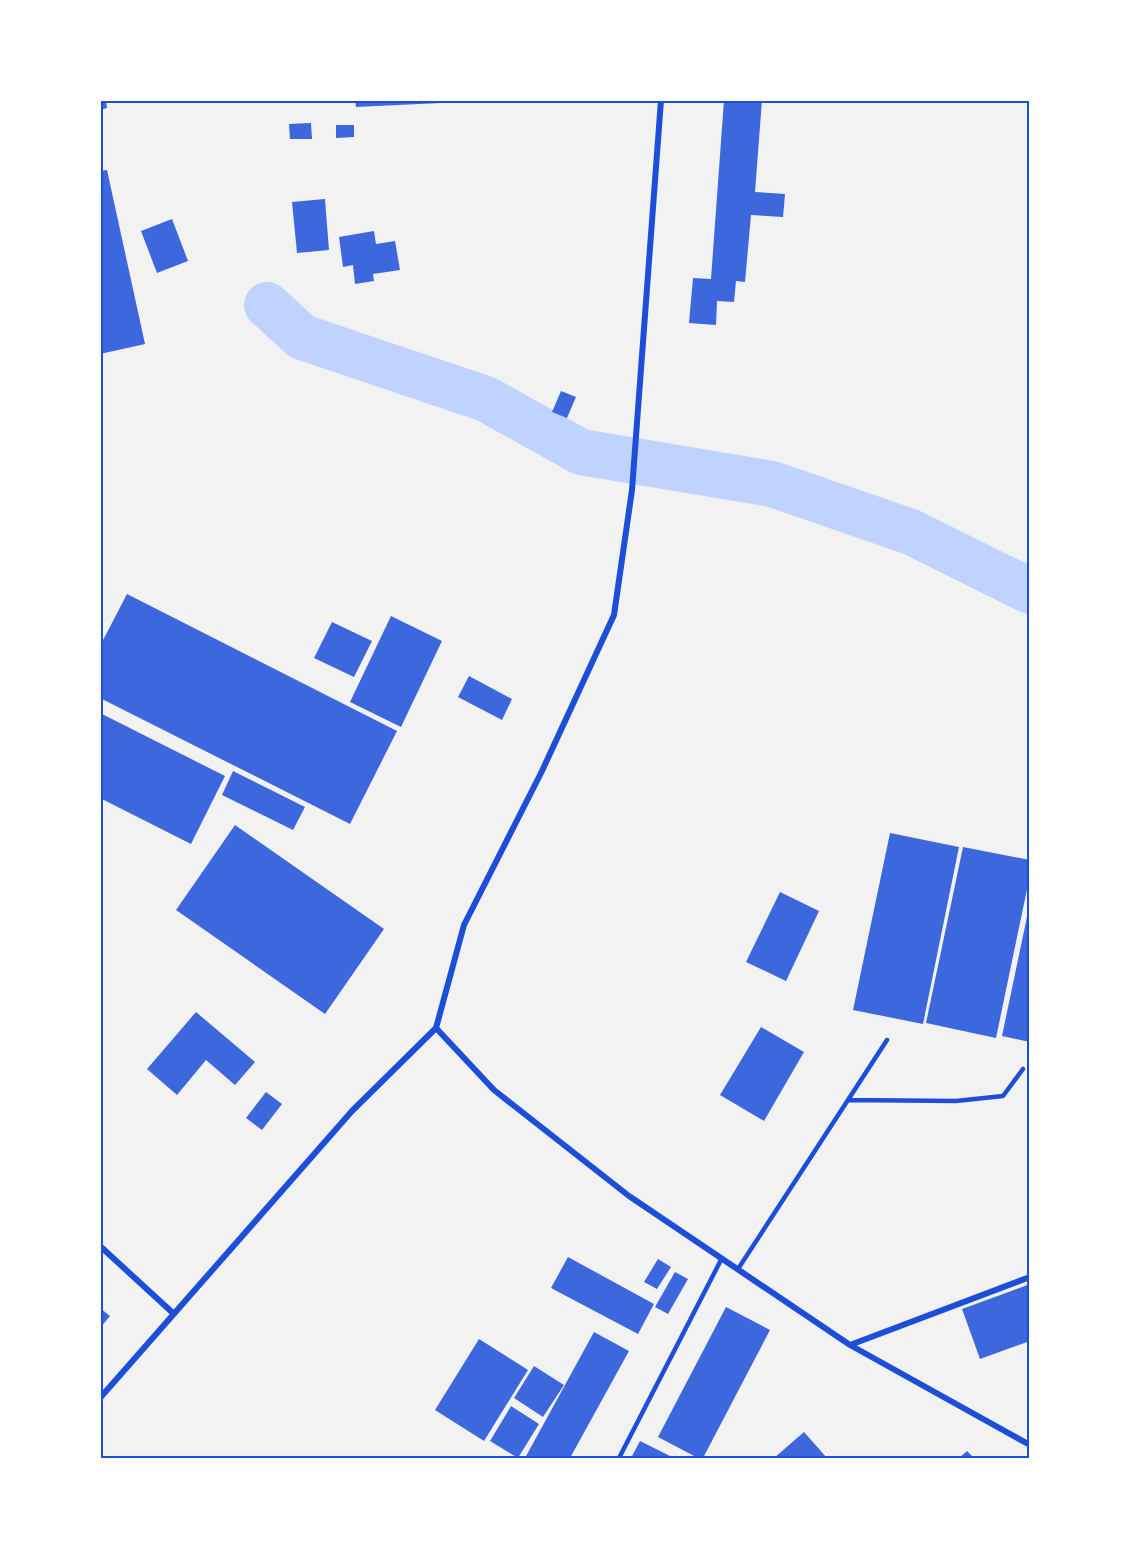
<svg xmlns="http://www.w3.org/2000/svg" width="1130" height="1559" font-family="'DejaVu Sans',sans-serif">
	<rect width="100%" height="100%" fill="#f2f2f2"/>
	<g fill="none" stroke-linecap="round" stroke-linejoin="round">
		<!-- river -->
		<path stroke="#bfd3fe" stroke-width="46" d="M267,305L302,337L486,399L581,452L772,484L911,532L1030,591"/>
	</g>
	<!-- building -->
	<path fill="#3d67dc" d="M100,100H106L107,108L100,110Z
		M355,100H461L462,102L356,107Z
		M724,100H762L755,192L785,194L783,217L751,215L745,282L736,281L734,302L717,301L716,325L689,323L693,278L711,279Z
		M311,123L312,139H290L289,124Z
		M336,125H354V137L336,138Z
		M107,170L145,344L100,354V171Z
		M325,199L329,250L297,253L292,202Z
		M172,219L188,261L157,273L141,231Z
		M374,231L376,244L395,241L400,270L373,274L374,281L355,284L353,265L343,267L339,237Z
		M561,391L576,397L567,418L552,412Z
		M127,594L397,731L350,824L100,698V646Z
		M391,616L442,641L401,727L350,702Z
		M332,622L372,641L354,677L314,658Z
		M469,676L512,699L502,720L458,697Z
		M100,713L225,776L191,844L100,798Z
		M233,771L305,807L293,830L222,795Z
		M235,825L384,929L325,1014L176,910Z
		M890,833L959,847L923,1024L853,1010Z
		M963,847L1030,860V875L996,1038L926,1023Z
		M780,892L819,911L786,981L746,962Z
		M1028,912H1030V1042L1002,1036Z
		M196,1012L255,1062L235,1085L206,1060L177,1095L147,1069Z
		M761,1027L804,1052L764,1121L720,1095Z
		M266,1092L282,1104L262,1130L246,1118Z
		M568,1257L654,1304L638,1334L551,1288Z
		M658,1259L671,1267L657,1289L644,1282Z
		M675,1272L688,1279L668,1314L655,1307Z
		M1030,1284V1341L980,1359L962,1309Z
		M726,1307L770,1330L703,1458H698L658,1437Z
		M100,1308L110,1316L100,1328Z
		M594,1332L629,1351L570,1458H525Z
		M479,1339L528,1370L484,1441L435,1410Z
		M534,1366L564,1385L543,1417L514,1398Z
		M511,1406L539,1424L518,1458L490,1441Z
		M804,1432L827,1458H774Z
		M640,1441L674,1458H631Z
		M967,1451L974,1458H959Z"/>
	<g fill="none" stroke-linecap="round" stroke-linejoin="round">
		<!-- service -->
		<path stroke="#1d4ed8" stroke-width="4.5" d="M848,1100L956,1101L1003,1096L1023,1069
			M738,1269L887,1040
			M619,1458L722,1258"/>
		<!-- minor -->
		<path stroke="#1d4ed8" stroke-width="6" d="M436,1028L494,1090L629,1196L850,1345L1030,1445
			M100,1246L174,1314
			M850,1345L1030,1277
			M100,1398L352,1111L436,1028L464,925L542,771L614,615L632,490L661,100"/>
	</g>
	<!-- border -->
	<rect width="1130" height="1559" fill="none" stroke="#ffffff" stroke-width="204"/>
	<rect x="102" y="102" width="926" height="1355" fill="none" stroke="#1d4ed8" stroke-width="2"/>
</svg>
